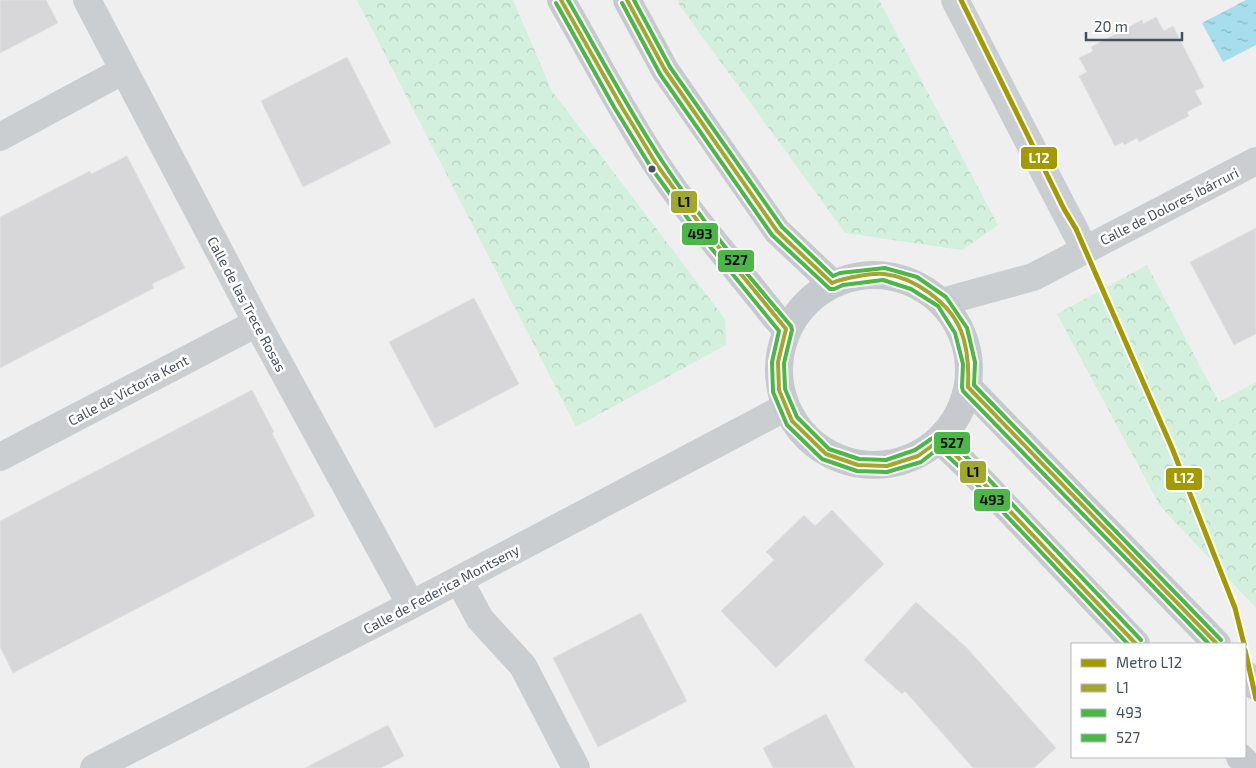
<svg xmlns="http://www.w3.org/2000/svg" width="1256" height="768" font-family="'Exo 2',sans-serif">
	<defs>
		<pattern id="park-crowns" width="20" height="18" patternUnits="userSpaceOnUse" patternTransform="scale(1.25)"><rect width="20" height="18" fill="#d3f0de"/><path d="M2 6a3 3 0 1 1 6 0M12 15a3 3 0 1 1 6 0" fill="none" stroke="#b6d0c1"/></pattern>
		<pattern id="water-ripples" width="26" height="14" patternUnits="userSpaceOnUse" patternTransform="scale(1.25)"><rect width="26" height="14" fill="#a6deee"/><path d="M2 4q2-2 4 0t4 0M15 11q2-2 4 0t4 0" fill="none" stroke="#89b6c4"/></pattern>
	</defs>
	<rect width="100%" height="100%" fill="#f0efef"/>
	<!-- park -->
	<path fill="url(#park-crowns)" d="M357,0H513L552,91L725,319L726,345L576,427Z
		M678,0H879L998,225L962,250L845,233L680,6Z
		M1147,265L1219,402L1256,382V608L1160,506L1057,314Z"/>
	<!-- water -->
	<path fill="url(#water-ripples)" d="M1246,0H1256V45L1223,62L1202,23Z"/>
	<!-- building -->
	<path fill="#d7d7d9" stroke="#e1e1e2" d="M0,0H46L58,23L0,53Z
		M1156,17L1164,31L1173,26L1204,87L1195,91L1202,104L1187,112L1189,116L1139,142L1137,138L1124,145L1123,142L1115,146L1079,76L1087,72L1079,58L1093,51L1091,47L1142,20L1143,24Z
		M347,57L391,143L303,187L261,101Z
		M127,156L185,268L152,284L154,288L0,368V217L90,171L91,174Z
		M1256,228V334L1234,345L1190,262Z
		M474,298L519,384L435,428L389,342Z
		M252,390L274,432L272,433L315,516L13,673L0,647V521Z
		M832,510L884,564L776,668L721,611L774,560L766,552L804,515L815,526Z
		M916,602L967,648L1056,748L1034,768H973L905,691L902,694L864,660Z
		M641,613L687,701L598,747L553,658Z
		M826,714L855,768H773L763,748Z
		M388,725L404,756L381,768H305Z"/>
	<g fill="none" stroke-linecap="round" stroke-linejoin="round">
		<!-- minor -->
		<path stroke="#cbced0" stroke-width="28" d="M87,0L257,323L411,605
			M955,0L1085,250
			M0,137L124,70
			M942,302L1033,277L1256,161
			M0,457L257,323
			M459,580L480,619L523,666L576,768
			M94,768L411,605L786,407"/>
		<!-- major -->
		<path stroke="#c6cace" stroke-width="28" d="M561,0C593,55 622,112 657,165C692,218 735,266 774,316L786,329
			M627,0L665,70L777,231L832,283
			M779 370a95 95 0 1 1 190 0a95 95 0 1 1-190 0Z
			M968,387L1217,644
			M940,440L972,471L1136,644
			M1245,674L1256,686
			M1240,757L1251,768"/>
		<defs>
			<path id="bus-1" d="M561,0L620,104L657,165L699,223L786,329L778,362L779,390L792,421L826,454L858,465L887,466L918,456L940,440L972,471L1136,644
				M627,0L665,70L777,231L832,283C843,278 873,273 884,274C914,277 950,303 961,331C968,349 969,368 968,387L1217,644"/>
			<path id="bus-2" d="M556,3L614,107L652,169L694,227L779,331L772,362L773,392L787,425L822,459L857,471L887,472L921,462L939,448L968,475L1128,644
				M622,3L660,74L772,235L830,289H834L843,285L883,280L911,289L938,306L955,333L963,364L962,387L963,391L1209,644"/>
			<path id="bus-3" d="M568,0C599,54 628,109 662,161C700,219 746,273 791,326L792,330L784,363L785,389L797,417L829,449L859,459L886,460L915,450L937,435H943L977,467L1141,640
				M634,0L670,67L782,227L833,276L840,273L885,268L917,277L946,297L967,328L975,362L974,385L1221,640"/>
		</defs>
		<!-- bus-1 casing -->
		<use href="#bus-1" stroke="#fff" stroke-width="8"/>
		<!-- bus-2 casing -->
		<use href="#bus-2" stroke="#fff" stroke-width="8"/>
		<!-- bus-3 casing -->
		<use href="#bus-3" stroke="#fff" stroke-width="8"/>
		<!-- bus-1 -->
		<use href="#bus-1" stroke="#a2a82e" stroke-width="4"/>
		<!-- bus-2 -->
		<use href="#bus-2" stroke="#4ab747" stroke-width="4"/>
		<!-- bus-3 -->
		<use href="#bus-3" stroke="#4ab747" stroke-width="4"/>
		<defs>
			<path id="metro-1" d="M961,0L1064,209L1076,229L1172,448L1235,608L1244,644
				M1245,650L1256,699"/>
		</defs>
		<!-- metro-1 casing -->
		<use href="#metro-1" stroke="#fff" stroke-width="9"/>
		<!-- metro-1 -->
		<use href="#metro-1" stroke="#a49a00" stroke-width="5"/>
	</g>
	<!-- markers -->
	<circle fill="#46515c" stroke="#fff" stroke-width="2" cx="652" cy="169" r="4.5"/>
	<g text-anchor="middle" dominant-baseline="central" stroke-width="5" stroke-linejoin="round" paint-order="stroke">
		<!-- street labels -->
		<g font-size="14" fill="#46515c" stroke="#fff">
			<text transform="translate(1169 206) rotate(-27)">Calle de Dolores Ibárruri</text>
			<text transform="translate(247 304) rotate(62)">Calle de las Trece Rosas</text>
			<text transform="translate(128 390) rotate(-28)">Calle de Victoria Kent</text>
			<text transform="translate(441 589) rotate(-28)">Calle de Federica Montseny</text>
		</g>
	</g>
	<g stroke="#fff" stroke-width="2">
		<rect x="1020" y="146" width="38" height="24" rx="5" fill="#a49a00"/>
		<rect x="670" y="190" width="28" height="24" rx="5" fill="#a2a82e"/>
		<rect x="681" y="222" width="38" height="24" rx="5" fill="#4ab747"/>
		<rect x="717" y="249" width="38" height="24" rx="5" fill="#4ab747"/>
		<rect x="933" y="431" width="38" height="24" rx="5" fill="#4ab747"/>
		<rect x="959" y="460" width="28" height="24" rx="5" fill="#a2a82e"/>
		<rect x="1165" y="467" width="38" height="24" rx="5" fill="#a49a00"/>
		<rect x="973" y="488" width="38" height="24" rx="5" fill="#4ab747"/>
	</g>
	<g font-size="14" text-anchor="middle" font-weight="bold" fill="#fff">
		<text x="1039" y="163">L12</text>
		<text x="1184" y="483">L12</text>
	</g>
	<g font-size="14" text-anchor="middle" font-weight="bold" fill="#111">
		<text x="684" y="207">L1</text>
		<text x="700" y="239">493</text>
		<text x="736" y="265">527</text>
		<text x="952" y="448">527</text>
		<text x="973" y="477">L1</text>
		<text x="992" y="505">493</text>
	</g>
	<!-- legend -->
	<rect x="1071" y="643" width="175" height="115" fill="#ffffff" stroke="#b5b9be"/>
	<rect x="1081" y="659" width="25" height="8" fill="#a49a00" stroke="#b5b9be"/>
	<text x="1116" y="668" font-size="15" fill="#46515c">Metro L12</text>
	<rect x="1081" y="684" width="25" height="8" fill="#a2a82e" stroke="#b5b9be"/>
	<text x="1116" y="693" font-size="15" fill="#46515c">L1</text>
	<rect x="1081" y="709" width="25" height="8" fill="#4ab747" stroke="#b5b9be"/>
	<text x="1116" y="718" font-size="15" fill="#46515c">493</text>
	<rect x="1081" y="734" width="25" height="8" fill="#4ab747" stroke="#b5b9be"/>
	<text x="1116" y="743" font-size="15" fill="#46515c">527</text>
	<!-- scale -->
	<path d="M1086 32v8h96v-8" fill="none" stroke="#46515c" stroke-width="2.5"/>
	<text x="1094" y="32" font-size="15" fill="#46515c" stroke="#ffffff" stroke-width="4" paint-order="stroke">20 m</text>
</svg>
